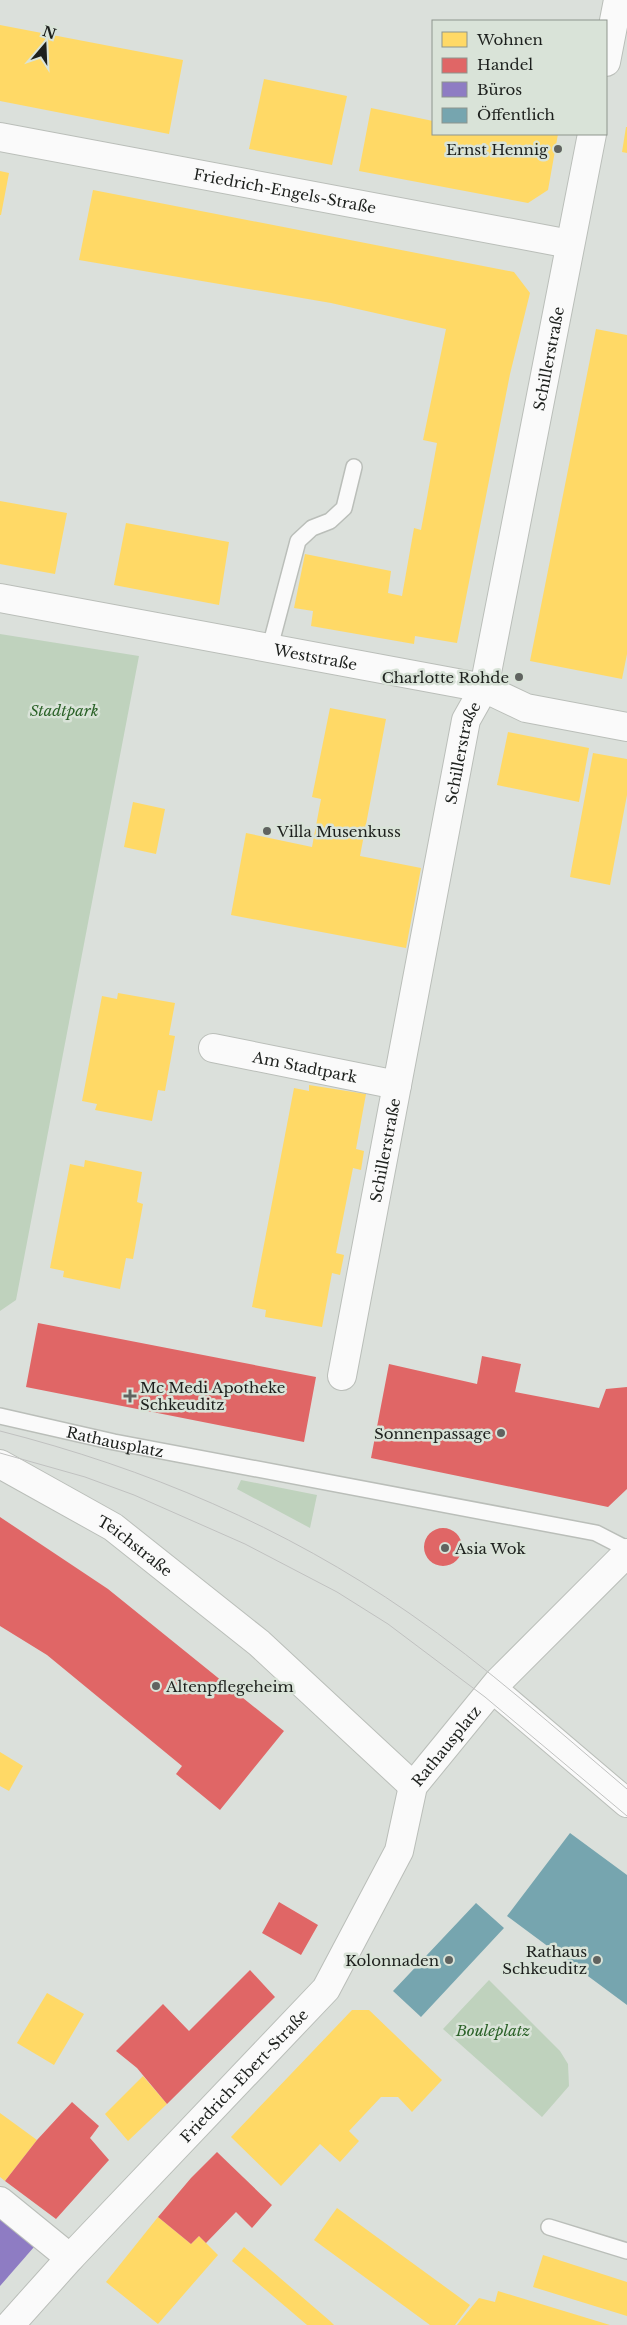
<svg xmlns="http://www.w3.org/2000/svg" width="627" height="2325" font-family="'Libre Baskerville',serif">
	<rect width="100%" height="100%" fill="#dbe0db"/>
	<!-- green -->
	<path fill="#bfd2bd" d="M0,634L139,656L16,1300L0,1311Z
		M241,1480L317,1495L310,1528L237,1489Z
		M489,1980L560,2051L568,2064L569,2086L542,2117L443,2029Z"/>
	<!-- homes -->
	<path fill="#ffd966" d="M0,25L183,60L169,134L0,101Z
		M264,79L347,96L332,165L249,149Z
		M371,108L433,121V134H558L548,190L528,203L359,171Z
		M626,127H627V153L622,152Z
		M0,171L9,173L1,215H0Z
		M93,190L514,272L530,293L510,374L457,643L415,636L414,644L311,626L313,611L294,608L305,554L391,571L388,593L402,596L414,528L421,530L437,443L423,440L446,329L331,303L79,260Z
		M596,329L627,335V654L622,679L530,661Z
		M0,501L67,513L55,574L0,564Z
		M126,523L229,542L219,605L114,585Z
		M330,708L386,719L360,856L421,868L406,948L231,915L246,833L312,847L321,799L312,797Z
		M508,732L589,748L579,802L497,785Z
		M593,753L627,759V795L610,885L570,877Z
		M133,802L165,809L156,854L124,847Z
		M118,993L175,1003L169,1035L175,1036L165,1091L158,1090L152,1121L95,1110L97,1104L82,1101L102,996L117,999Z
		M309,1085L366,1094L356,1149L364,1151L361,1170L353,1168L336,1253L344,1255L340,1275L332,1273L322,1327L265,1317L266,1310L252,1307L294,1088L309,1091Z
		M85,1160L142,1172L137,1202L143,1204L133,1259L126,1258L120,1289L63,1277L64,1271L50,1268L70,1164L84,1167Z
		M0,1752L23,1766L9,1791L0,1786Z
		M47,1993L84,2014L54,2065L17,2043Z
		M352,2010H369L442,2080L412,2112L398,2097H381L349,2131L359,2141L340,2162L320,2144L281,2186L231,2137Z
		M143,2076L167,2104L128,2141L105,2114Z
		M0,2113L37,2140L5,2181L0,2177Z
		M337,2208L470,2305L455,2325H430L314,2240Z
		M158,2217L191,2244L199,2236L218,2255L158,2324L106,2282Z
		M244,2247L330,2321L334,2325H307L232,2261Z
		M543,2255L627,2282V2316L533,2287Z
		M498,2291L610,2325H457L479,2298L495,2302Z"/>
	<!-- shops -->
	<path fill="#e06666" d="M38,1323L316,1377L304,1442L26,1387Z
		M482,1356L521,1364L515,1392L599,1408L606,1389L627,1387V1489L608,1507L371,1458L389,1364L477,1384Z
		M0,1517L108,1589L284,1731L220,1810L176,1774L182,1766L47,1655L0,1626Z
		M424 1547a19 19 0 1 1 38 0a19 19 0 1 1-38 0Z
		M279,1902L318,1925L301,1955L262,1933Z
		M250,1970L275,1997L167,2104L137,2068L116,2051L163,2004L189,2031Z
		M72,2102L99,2126L90,2138L109,2160L56,2219L5,2181L37,2140Z
		M217,2152L272,2205L252,2228L236,2212L206,2243L199,2236L191,2244L158,2217L191,2178Z"/>
	<!-- offices -->
	<path fill="#8e7cc3" d="M0,2218L34,2247L0,2286Z"/>
	<!-- public -->
	<path fill="#76a5af" d="M570,1833L627,1875V2005L507,1916Z
		M476,1903L504,1928L421,2017L393,1991Z"/>
	<g fill="none" stroke-linecap="round" stroke-linejoin="round">
		<defs>
			<g id="service">
				<path d="M270,647L298,541L312,528L330,521L344,508L354,467"/>
				<path id="s1" d="M0,1416L114,1442L596,1533L627,1549"/>
				<path d="M549,2227L627,2251"/>
			</g>
			<g id="minor">
				<path d="M606,62L618,0"/>
				<path id="s2" d="M0,137L570,244"/>
				<path id="s3" d="M0,598L484,688L526,708L627,727"/>
				<path id="s4" d="M213,1048L397,1085"/>
				<path id="s5" d="M342,1376L466,720L484,688L592,134"/>
				<path id="s6" d="M0,1464L113,1527L259,1643L413,1786"/>
				<path d="M493,1689L627,1803"/>
				<path d="M0,2201L70,2258"/>
				<path id="s7" d="M10,2325L70,2258L326,1989L399,1851L413,1786L498,1682L627,1553"/>
			</g>
		</defs>
		<!-- service casing -->
		<use href="#service" stroke="#babeb9" stroke-width="18"/>
		<!-- minor casing -->
		<use href="#minor" stroke="#babeb9" stroke-width="30"/>
		<!-- service -->
		<use href="#service" stroke="#fafafa" stroke-width="15"/>
		<!-- minor -->
		<use href="#minor" stroke="#fafafa" stroke-width="28"/>
		<!-- tram -->
		<path stroke="#c0c1c0" stroke-width="1" d="M0,1431C146,1468 285,1527 409,1613C486,1666 556,1729 627,1789
			M0,1453L85,1477L134,1495L245,1544L337,1592L388,1624L485,1697L627,1816"/>
	</g>
	<!-- markers -->
	<g fill="#606360" stroke="#d9e3d8" stroke-width="2">
		<circle cx="558" cy="149" r="5"/>
		<circle cx="519" cy="677" r="5"/>
		<circle cx="267" cy="831" r="5"/>
		<path d="M127.5 1388.5h5v5h5v5h-5v5h-5v-5h-5v-5h5z"/>
		<circle cx="501" cy="1433" r="5"/>
		<circle cx="445" cy="1548" r="5"/>
		<circle cx="156" cy="1686" r="5"/>
		<circle cx="449" cy="1960" r="5"/>
		<circle cx="597" cy="1960" r="5"/>
	</g>
	<g text-anchor="middle" dominant-baseline="central" stroke-width="5" stroke-linejoin="round" paint-order="stroke">
		<!-- poi labels -->
		<g font-size="15" fill="#1d201d" stroke="#d9e3d8" text-anchor="end">
			<text x="548" y="149">Ernst Hennig</text>
			<text x="509" y="677">Charlotte Rohde</text>
			<text x="277" y="831" text-anchor="start">Villa Musenkuss</text>
			<text x="140" y="1387" text-anchor="start">Mc Medi Apotheke<tspan x="140" dy="17">Schkeuditz</tspan></text>
			<text x="491" y="1433">Sonnenpassage</text>
			<text x="455" y="1548" text-anchor="start">Asia Wok</text>
			<text x="166" y="1686" text-anchor="start">Altenpflegeheim</text>
			<text x="587" y="1951">Rathaus<tspan x="587" dy="17">Schkeuditz</tspan></text>
			<text x="439" y="1960">Kolonnaden</text>
		</g>
		<!-- street labels -->
		<g font-size="15" fill="#1d201d" stroke="#d9e3d8">
			<text stroke="none"><textPath href="#s2" startOffset="290">Friedrich-Engels-Straße</textPath></text>
			<text stroke="none"><textPath href="#s5" startOffset="1040">Schillerstraße</textPath></text>
			<text stroke="none"><textPath href="#s3" startOffset="321">Weststraße</textPath></text>
			<text stroke="none"><textPath href="#s5" startOffset="635">Schillerstraße</textPath></text>
			<text stroke="none"><textPath href="#s4" startOffset="94">Am Stadtpark</textPath></text>
			<text stroke="none"><textPath href="#s5" startOffset="230">Schillerstraße</textPath></text>
			<text stroke="none"><textPath href="#s1" startOffset="118">Rathausplatz</textPath></text>
			<text stroke="none"><textPath href="#s6" startOffset="158">Teichstraße</textPath></text>
			<text stroke="none"><textPath href="#s7" startOffset="736">Rathausplatz</textPath></text>
			<text stroke="none"><textPath href="#s7" startOffset="342">Friedrich-Ebert-Straße</textPath></text>
		</g>
		<!-- park labels -->
		<g font-size="15" font-style="italic" fill="#2b6228" stroke="#d9e3d8">
			<text x="64" y="710">Stadtpark</text>
			<text x="493" y="2030">Bouleplatz</text>
		</g>
	</g>
	<!-- legend -->
	<rect x="432" y="20" width="175" height="115" fill="#d9e3d8" stroke="#8e958d"/>
	<rect x="442" y="32" width="25" height="15" fill="#ffd966" stroke="#8e958d"/>
	<text x="477" y="45" font-size="15" fill="#1d201d">Wohnen</text>
	<rect x="442" y="58" width="25" height="15" fill="#e06666" stroke="#8e958d"/>
	<text x="477" y="70" font-size="15" fill="#1d201d">Handel</text>
	<rect x="442" y="82" width="25" height="15" fill="#8e7cc3" stroke="#8e958d"/>
	<text x="477" y="95" font-size="15" fill="#1d201d">Büros</text>
	<rect x="442" y="108" width="25" height="15" fill="#76a5af" stroke="#8e958d"/>
	<text x="477" y="120" font-size="15" fill="#1d201d">Öffentlich</text>
	<!-- north arrow -->
	<g transform="translate(45 45) rotate(19)" stroke="#d9e3d8" stroke-width="4" paint-order="stroke">
	<path d="M0-4L9 19L0 12L-9 19Z" fill="#1d201d"/>
	<text y="-8" font-size="14" font-weight="bold" text-anchor="middle" fill="#1d201d">N</text>
	</g>
</svg>
